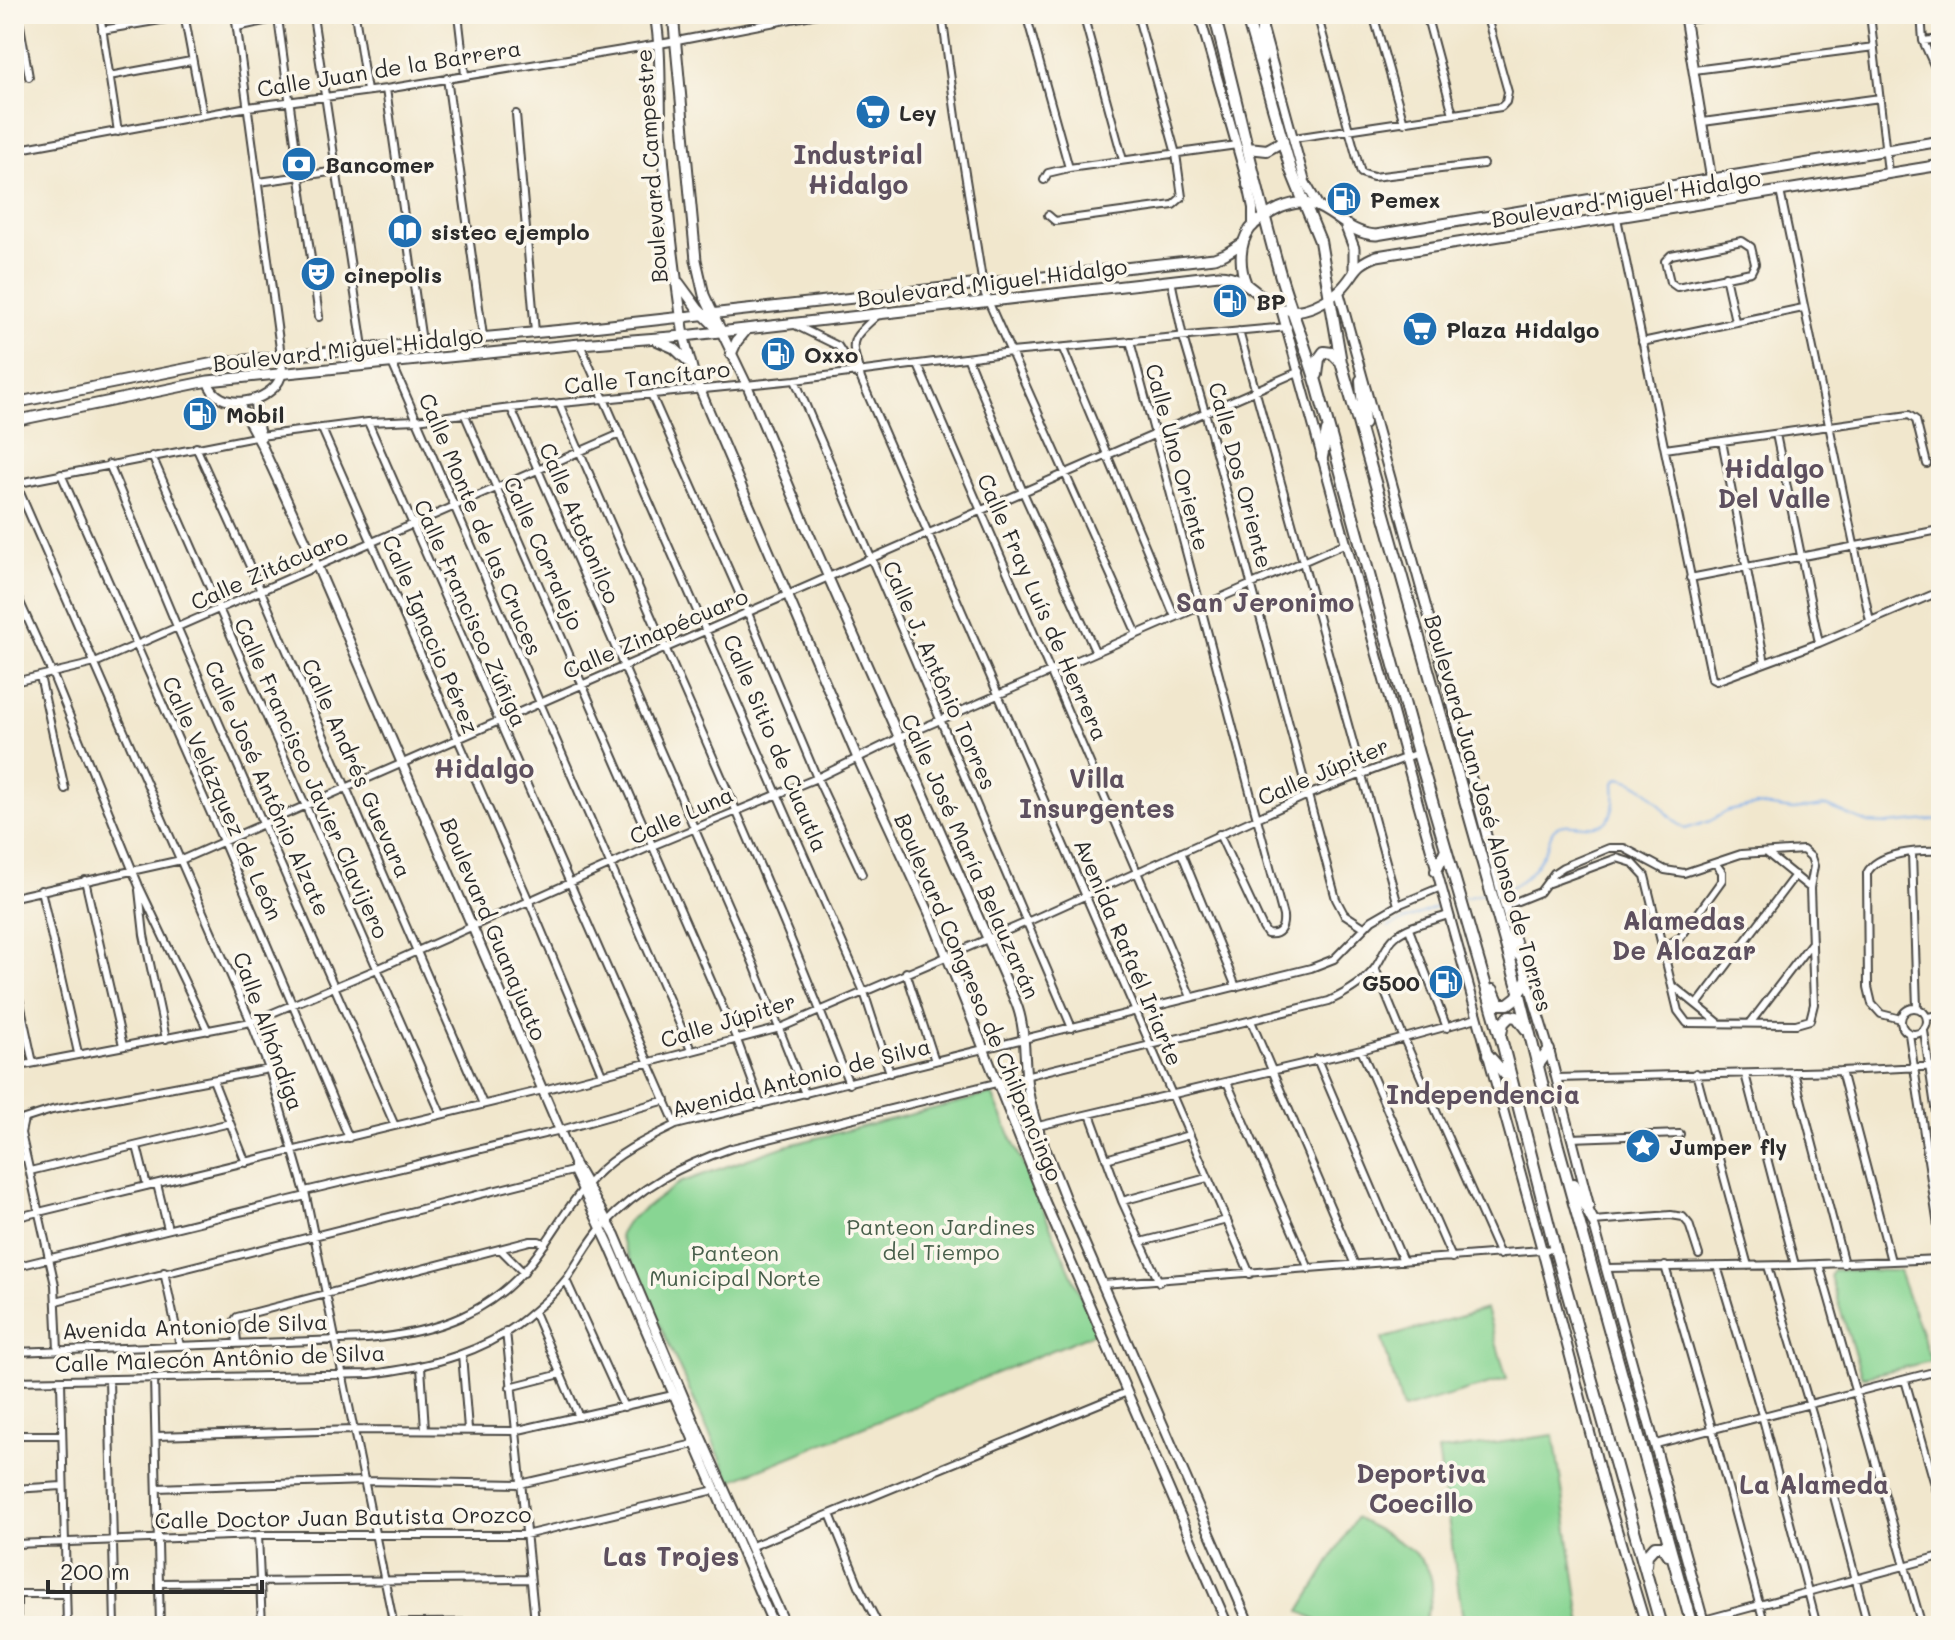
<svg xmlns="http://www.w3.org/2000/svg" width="1955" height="1640" font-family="Mali,sans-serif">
	<rect width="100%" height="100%" fill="#fbf7ec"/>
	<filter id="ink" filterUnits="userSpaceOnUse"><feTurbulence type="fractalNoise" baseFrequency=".0125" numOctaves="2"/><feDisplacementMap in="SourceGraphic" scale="16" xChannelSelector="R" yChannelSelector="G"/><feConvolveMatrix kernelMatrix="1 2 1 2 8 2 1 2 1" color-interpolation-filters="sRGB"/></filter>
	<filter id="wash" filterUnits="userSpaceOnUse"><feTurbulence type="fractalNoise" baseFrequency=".006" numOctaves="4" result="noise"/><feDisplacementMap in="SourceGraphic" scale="32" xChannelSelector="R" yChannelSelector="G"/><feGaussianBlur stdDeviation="1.8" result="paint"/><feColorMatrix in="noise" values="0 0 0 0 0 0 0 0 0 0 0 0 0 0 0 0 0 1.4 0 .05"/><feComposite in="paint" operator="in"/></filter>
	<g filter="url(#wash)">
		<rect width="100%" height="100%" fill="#f1e7cd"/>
		<!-- green -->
		<path fill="#88d593" stroke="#5a805f" stroke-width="2" d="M992,1094L1097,1332L731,1481L619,1236L628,1221L679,1183L785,1146Z
			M1833,1270L1899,1271L1931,1361L1862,1377L1830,1277Z
			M1486,1309L1507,1379L1403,1409L1382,1339Z
			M1554,1435L1582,1626H1464L1438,1451Z
			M1356,1518C1404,1545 1456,1562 1421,1626H1327L1300,1611Z"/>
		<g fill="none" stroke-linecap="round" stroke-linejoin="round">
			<!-- stream -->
			<path stroke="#7faee9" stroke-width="2" d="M1503,889C1524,885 1538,865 1547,847C1549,842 1550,833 1554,829C1570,813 1620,853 1614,783L1619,778C1652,783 1661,814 1685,829L1710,821L1728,811L1757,805L1793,810L1826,806L1868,823L1888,824L1941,819
				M1464,898L1489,892
				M1388,927L1442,905"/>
		</g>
	</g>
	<g filter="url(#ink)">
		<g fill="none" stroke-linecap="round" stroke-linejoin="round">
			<defs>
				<path id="minor" d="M18,14L29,77
					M100,14L118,132
					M184,14L203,115
					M235,14L281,356
					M326,14L313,16L363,347
					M355,14L367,91
					M458,14L465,75
					M942,14L956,117L984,292L1137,634
					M1026,14L1069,168
					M1083,14L1123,160
					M1317,14L1361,173L1373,177L1483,164
					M1373,14L1404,123
					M1426,14L1453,114
					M1870,14L1888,172
					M1921,14L1923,41L1938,74L1941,91
					M1685,20L1732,14
					M237,27L278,18L319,317
					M102,30L184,16
					M1923,41L1941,39
					M1694,70L1874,47
					M109,76L191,61
					M447,78L483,336
					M386,89L422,342
					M516,114L535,332
					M1703,122L1880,98
					M1294,138L1501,107L1506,102L1508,92L1486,14
					M14,150L248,107L386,89L677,41L817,14
					M1044,180L1048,173L1069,168L1237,145
					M259,182L337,171
					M1780,191L1870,621
					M1048,215L1055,221L1173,205L1182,197L1176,154L1137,14
					M1617,218L1712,679L1716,681L1819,643L1941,591
					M1742,241L1751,247L1755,264L1751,272L1677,287L1670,282L1665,261L1671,255Z
					M1725,276L1735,321
					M1171,280L1183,337L1205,412L1336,899L1344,914L1364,927
					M879,314C844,344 853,341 861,379L1250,1274
					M795,325L838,346L856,374
					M1239,331L1398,905
					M1130,341L1283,916C1284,928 1280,936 1267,934L1263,928L1219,834
					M1642,342L1803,308
					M580,344L864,992L890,1073
					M1063,349L1175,617
					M968,359L1023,492L1095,651
					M392,363L691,1050
					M918,365L1191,997
					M795,380L1072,1028
					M651,394L748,613L817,778L862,874
					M559,403C655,630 760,854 849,1084
					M511,408L754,965L805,1094
					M464,413L737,1040L761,1105
					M368,422L676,1125
					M322,429L529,901L602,1074
					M1776,434L1819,643
					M1722,441L1765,663
					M196,447L261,591L483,1104
					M1665,449L1909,415L1916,420L1927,464
					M152,456L441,1114
					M109,464L178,629L395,1126
					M61,474L223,841L349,1138
					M14,479L251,1022L269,1069L306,1196L394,1626
					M14,484L260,436L368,422L416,420L511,408L795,380L1011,352L1288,327
					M1690,578L1939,530
					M14,589L52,673L139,886L208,1031
					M40,676L65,789
					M14,682L95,663L620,434
					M14,779L17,796
					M1940,851L1941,901
					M1181,852L1236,987
					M1912,853L1917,1008
					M1768,854L1810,888
					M85,880L123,1046
					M41,890L78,1053
					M139,890L144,935L166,1039
					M14,897L181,860L1300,371
					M1505,906L1540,892L1554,873L1563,867L1609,848H1624L1665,870L1684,873L1741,854L1803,850L1811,857L1814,866L1810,888L1814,1004L1810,1020L1796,1024L1687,1023L1678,1011L1645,876L1633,863L1617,858L1549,883
					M1409,929L1447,1028
					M1663,947L1681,937L1722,880V872L1716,864
					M1375,968L1404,1039L1500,1255
					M906,972L935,1061
					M14,975L33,1063
					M1672,985L1719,1023
					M1697,1005L1795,875
					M1901 1021a13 13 0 1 1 26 0a13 13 0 1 1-26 0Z
					M1927,1017L1941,1015
					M1901,1019L1881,1014L1872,1004L1868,987L1867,873C1878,852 1920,850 1941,851
					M1251,1021L1355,1265
					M1751,1022L1812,942
					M1924,1031L1941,1148
					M1909,1034L1941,1246
					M1361,1050L1452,1258
					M1317,1059L1403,1261
					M14,1067L251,1022L377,969L652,846L817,778L899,738L1346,543
					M1841,1071L1891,1261
					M1794,1072L1844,1264
					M1696,1073L1748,1266
					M1745,1074L1795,1265
					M1556,1078L1841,1071L1941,1066
					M213,1080L246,1163
					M1227,1082L1309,1269
					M1090,1114L1122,1201L1159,1282
					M1038,1126L1361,1050L1477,1018
					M1571,1138L1680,1134
					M137,1146L147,1186
					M1927,1157L1941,1155
					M1106,1159L1189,1135
					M14,1160L26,1157
					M30,1171L230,1123
					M157,1184L168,1229
					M305,1191L561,1130L666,1100
					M1122,1201L1207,1178
					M14,1218L543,1090L780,1028L1027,922L1310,794L1418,753
					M1593,1221L1671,1215L1683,1217L1689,1224L1699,1255
					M1141,1242L1227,1220
					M500,1249L524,1273
					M1819,1264L1922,1626
					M1665,1266L1712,1428L1765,1626
					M1717,1266L1762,1415L1817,1626
					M1768,1266L1814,1420L1868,1626
					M14,1267L306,1196
					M1606,1268L1795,1265L1941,1259
					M164,1272L180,1346
					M566,1280L624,1407
					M1103,1284L1555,1249
					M56,1301L576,1170
					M534,1312L579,1417
					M506,1331L535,1622
					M237,1343L235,1320L237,1317L530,1241H539L545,1244
					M58,1350L55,1285L21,1133L24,1119L52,1110L269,1069
					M14,1352L367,1339C435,1333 495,1313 536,1256C556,1230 571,1200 594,1177C617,1153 647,1139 676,1125L1311,968L1334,959L1372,920L1398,905L1441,887
					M462,1354L468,1429
					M421,1367L425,1429
					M154,1378L160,1626
					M109,1379L115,1626
					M1905,1380L1941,1506
					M14,1381L370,1374C428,1367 488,1353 533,1312C545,1302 558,1290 568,1277C579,1261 589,1241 602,1227C640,1186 680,1166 732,1148L1329,1001C1346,993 1364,983 1375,968C1383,957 1385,945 1396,936C1409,925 1431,921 1448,915
					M61,1381L67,1626
					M510,1387L561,1374
					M14,1435H61
					M156,1436L354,1430L514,1431L673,1395
					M1656,1444L1941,1370
					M157,1488L365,1481L520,1484L694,1444
					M14,1489L62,1486
					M830,1514L860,1588L879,1626
					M258,1535L262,1626
					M14,1544L258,1535H525L715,1490
					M752,1546L1127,1392
					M160,1583L529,1579
					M14,1594H65
					M1704,1620L1941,1556
					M160,1625L535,1622
					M17,1626V1594"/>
				<path id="tertiary" d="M1199,14L1248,185L1253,208V226
					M1259,14L1305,182L1318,205
					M1684,14L1715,201
					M1339,292L1432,628L1505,906L1549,1050L1589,1205
					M1281,309L1542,1250L1605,1490L1646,1626
					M721,331L747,385L807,529L1016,1003C1027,1030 1023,1061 1028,1090C1034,1127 1052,1163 1065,1198L1250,1626
					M684,336L695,378L857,757L932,919L1045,1202L1228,1626
					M208,381C216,414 272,404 281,376C283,370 281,362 281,356
					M255,399L256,420L261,437
					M238,402L262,446L317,566L574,1163L615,1235L698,1431L786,1626
					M574,1163V1171L610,1247L774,1626
					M1592,1218L1705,1626"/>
				<path id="secondary" d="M655,14C662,53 659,91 661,130C666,199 674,268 684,336
					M673,14L696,260L704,295L721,331
					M1346,227L1354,248V269
					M679,283L698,309L718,329
					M1246,283C1239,266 1239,244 1250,229C1258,219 1269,214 1280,208C1325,188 1336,233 1376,235L1941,141
					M656,340L674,348L690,363
					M731,354L737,341L747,329
					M14,403L214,363L574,329L1214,258L1225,254L1243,243
					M14,421L208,381L580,344L684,336L1219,275C1258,275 1267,326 1314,306C1323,302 1334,296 1341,289C1356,274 1354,264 1377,256L1941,165"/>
				<path id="primary" d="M1214,14C1236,97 1254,181 1277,263C1288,305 1305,343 1317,385L1418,753L1501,1038L1555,1249L1661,1626
					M1246,14L1291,170L1320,241L1341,362L1519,991L1558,1146L1692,1626
					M1262,58V27
					M1248,148L1267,150L1283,141
					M1248,185V166
					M1317,375L1319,359L1324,352L1332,353L1340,361
					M1361,380L1364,424
					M1322,457L1327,431
					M1436,871L1446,849
					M1507,938L1520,956
					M1493,990L1499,1004H1508L1517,997L1527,979
					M1501,1034L1503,1023L1510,1016L1517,1017L1526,1029
					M1488,1055L1510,1080
					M1538,1065L1549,1050
					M1574,1184L1593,1221
					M1646,1565L1647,1555L1655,1546H1662L1668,1555
					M1705,1625V1626"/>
			</defs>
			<!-- minor casing -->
			<use href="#minor" stroke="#494743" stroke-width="10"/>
			<!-- tertiary casing -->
			<use href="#tertiary" stroke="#494743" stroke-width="12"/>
			<!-- secondary casing -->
			<use href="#secondary" stroke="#494743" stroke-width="13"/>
			<!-- primary casing -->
			<use href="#primary" stroke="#494743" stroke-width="14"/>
			<!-- minor -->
			<use href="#minor" stroke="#fff" stroke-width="6"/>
			<!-- tertiary -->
			<use href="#tertiary" stroke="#fff" stroke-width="8"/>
			<!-- secondary -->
			<use href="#secondary" stroke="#fff" stroke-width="9"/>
			<!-- primary -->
			<use href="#primary" stroke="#fff" stroke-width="10"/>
		</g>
	</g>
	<!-- icons -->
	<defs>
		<symbol id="supermarket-disc" viewBox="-11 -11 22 22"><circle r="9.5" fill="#1f6fb2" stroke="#fbf7ec"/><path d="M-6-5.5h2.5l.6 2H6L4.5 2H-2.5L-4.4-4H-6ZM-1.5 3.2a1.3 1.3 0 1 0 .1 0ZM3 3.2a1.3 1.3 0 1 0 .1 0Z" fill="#fff"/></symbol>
		<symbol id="bank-disc" viewBox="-11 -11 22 22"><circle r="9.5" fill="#1f6fb2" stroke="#fbf7ec"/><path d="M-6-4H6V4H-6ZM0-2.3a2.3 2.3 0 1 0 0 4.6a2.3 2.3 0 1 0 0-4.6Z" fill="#fff"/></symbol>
		<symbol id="fuel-disc" viewBox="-11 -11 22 22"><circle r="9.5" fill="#1f6fb2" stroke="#fbf7ec"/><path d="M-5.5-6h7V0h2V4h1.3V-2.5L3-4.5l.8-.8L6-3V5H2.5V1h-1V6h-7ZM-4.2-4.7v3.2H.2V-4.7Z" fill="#fff"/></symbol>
		<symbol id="library-disc" viewBox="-11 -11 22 22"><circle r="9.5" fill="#1f6fb2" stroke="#fbf7ec"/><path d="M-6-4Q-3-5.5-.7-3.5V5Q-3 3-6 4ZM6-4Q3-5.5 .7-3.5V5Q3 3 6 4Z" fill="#fff"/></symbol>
		<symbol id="theatre-disc" viewBox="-11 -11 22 22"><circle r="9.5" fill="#1f6fb2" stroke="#fbf7ec"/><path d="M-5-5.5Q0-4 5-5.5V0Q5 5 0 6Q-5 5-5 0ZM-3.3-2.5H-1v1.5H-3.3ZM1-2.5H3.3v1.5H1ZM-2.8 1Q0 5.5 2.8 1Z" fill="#fff"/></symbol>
		<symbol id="sight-disc" viewBox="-11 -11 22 22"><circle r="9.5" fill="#1f6fb2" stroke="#fbf7ec"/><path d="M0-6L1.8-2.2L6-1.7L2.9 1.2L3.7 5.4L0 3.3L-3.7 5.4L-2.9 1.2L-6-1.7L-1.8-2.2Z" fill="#fff"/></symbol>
	</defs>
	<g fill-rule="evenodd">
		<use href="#supermarket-disc" x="853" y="92" width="40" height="40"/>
		<use href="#bank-disc" x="279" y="144" width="40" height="40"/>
		<use href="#fuel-disc" x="1324" y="179" width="40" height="40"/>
		<use href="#library-disc" x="385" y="211" width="40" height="40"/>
		<use href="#theatre-disc" x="298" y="254" width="40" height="40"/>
		<use href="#fuel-disc" x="1210" y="281" width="40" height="40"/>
		<use href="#supermarket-disc" x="1400" y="309" width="40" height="40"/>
		<use href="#fuel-disc" x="758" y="334" width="40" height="40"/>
		<use href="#fuel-disc" x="180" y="394" width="40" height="40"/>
		<use href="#fuel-disc" x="1426" y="962" width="40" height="40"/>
		<use href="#sight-disc" x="1623" y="1126" width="40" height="40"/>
	</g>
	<g text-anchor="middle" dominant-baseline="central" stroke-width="7" stroke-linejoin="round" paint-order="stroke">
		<!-- street labels -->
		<g font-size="22" fill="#2b2b2b" stroke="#fbf7ec">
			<text transform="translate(389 68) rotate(-9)">Calle Juan de la Barrera</text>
			<text transform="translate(651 166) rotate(-94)">Boulevard Campestre</text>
			<text transform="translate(1626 198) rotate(-9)">Boulevard Miguel Hidalgo</text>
			<text transform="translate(992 282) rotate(-7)">Boulevard Miguel Hidalgo</text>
			<text transform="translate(348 349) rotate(-6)">Boulevard Miguel Hidalgo</text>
			<text transform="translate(647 377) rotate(-6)">Calle Tancítaro</text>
			<text transform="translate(1178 457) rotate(75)">Calle Uno Oriente</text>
			<text transform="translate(1241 475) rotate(75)">Calle Dos Oriente</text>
			<text transform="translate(580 523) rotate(67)">Calle Atotonilco</text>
			<text transform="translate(481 524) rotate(67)">Calle Monte de las Cruces</text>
			<text transform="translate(544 553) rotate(66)">Calle Corralejo</text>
			<text transform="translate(269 569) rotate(-24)">Calle Zitácuaro</text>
			<text transform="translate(1043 607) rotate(66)">Calle Fray Luís de Herrera</text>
			<text transform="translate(471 613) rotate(66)">Calle Francisco Zúñiga</text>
			<text transform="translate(655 633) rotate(-23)">Calle Zinapécuaro</text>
			<text transform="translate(431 634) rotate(67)">Calle Ignacio Pérez</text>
			<text transform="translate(940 675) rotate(66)">Calle J. Antônio Torres</text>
			<text transform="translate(776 743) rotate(67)">Calle Sitio de Cuautla</text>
			<text transform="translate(357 768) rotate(66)">Calle Andrés Guevara</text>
			<text transform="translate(1323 771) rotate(-23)">Calle Júpiter</text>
			<text transform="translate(312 778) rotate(66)">Calle Francisco Javier Clavijero</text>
			<text transform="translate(268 788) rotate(66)">Calle José Antônio Alzate</text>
			<text transform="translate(223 798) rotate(66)">Calle Velázquez de León</text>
			<text transform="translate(1489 813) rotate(74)">Boulevard Juan José Alonso de Torres</text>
			<text transform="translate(681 815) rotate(-24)">Calle Luna</text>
			<text transform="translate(971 856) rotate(66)">Calle José María Belauzarán</text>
			<text transform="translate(494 929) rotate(67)">Boulevard Guanajuato</text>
			<text transform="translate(1129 952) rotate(67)">Avenida Rafaél Iriarte</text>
			<text transform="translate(979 997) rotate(67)">Boulevard Congreso de Chilpancingo</text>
			<text transform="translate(728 1020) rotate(-17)">Calle Júpiter</text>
			<text transform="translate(269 1031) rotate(70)">Calle Alhóndiga</text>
			<text transform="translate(801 1077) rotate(-14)">Avenida Antonio de Silva</text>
			<text transform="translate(195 1326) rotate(-2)">Avenida Antonio de Silva</text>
			<text transform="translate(220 1358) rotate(-2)">Calle Malecón Antônio de Silva</text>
			<text transform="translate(343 1517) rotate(-1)">Calle Doctor Juan Bautista Orozco</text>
		</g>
		<!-- poi labels -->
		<g font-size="22" font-weight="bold" fill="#2b2b2b" stroke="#fbf7ec" text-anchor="start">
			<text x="899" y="112">Ley</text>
			<text x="325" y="164">Bancomer</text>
			<text x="1370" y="199">Pemex</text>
			<text x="431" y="231">sistec ejemplo</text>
			<text x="344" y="274">cinepolis</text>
			<text x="1256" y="301">BP</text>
			<text x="1446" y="329">Plaza Hidalgo</text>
			<text x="804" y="354">Oxxo</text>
			<text x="226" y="414">Mobil</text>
			<text x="1420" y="982" text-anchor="end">G500</text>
			<text x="1669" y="1146">Jumper fly</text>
		</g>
		<!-- park labels -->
		<g font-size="22" fill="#475e4a" stroke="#fbf7ec">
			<text x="941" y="1226">Panteon Jardines<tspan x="941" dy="25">del Tiempo</tspan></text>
			<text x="735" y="1252">Panteon<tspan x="735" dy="25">Municipal Norte</tspan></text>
		</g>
		<!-- quarter labels -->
		<g font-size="26" font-weight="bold" fill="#5e505f" stroke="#fbf7ec">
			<text x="858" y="154">Industrial<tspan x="858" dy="30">Hidalgo</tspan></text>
			<text x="1774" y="468">Hidalgo<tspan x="1774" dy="30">Del Valle</tspan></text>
			<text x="1265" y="602">San Jeronimo</text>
			<text x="484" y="768">Hidalgo</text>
			<text x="1097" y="778">Villa<tspan x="1097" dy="30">Insurgentes</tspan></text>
			<text x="1684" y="920">Alamedas<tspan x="1684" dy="30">De Alcazar</tspan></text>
			<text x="1483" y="1094">Independencia</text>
			<text x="1421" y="1473">Deportiva<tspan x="1421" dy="30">Coecillo</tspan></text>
			<text x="1814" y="1484">La Alameda</text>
			<text x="671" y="1556">Las Trojes</text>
		</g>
	</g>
	<!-- margin -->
	<rect width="1955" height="1640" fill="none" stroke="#fbf7ec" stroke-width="48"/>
	<!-- scale -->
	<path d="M48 1580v12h214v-12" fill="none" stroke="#2b2b2b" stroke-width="4"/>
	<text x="60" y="1580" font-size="24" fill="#2b2b2b" stroke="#fbf7ec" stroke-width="6" paint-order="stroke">200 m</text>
</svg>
